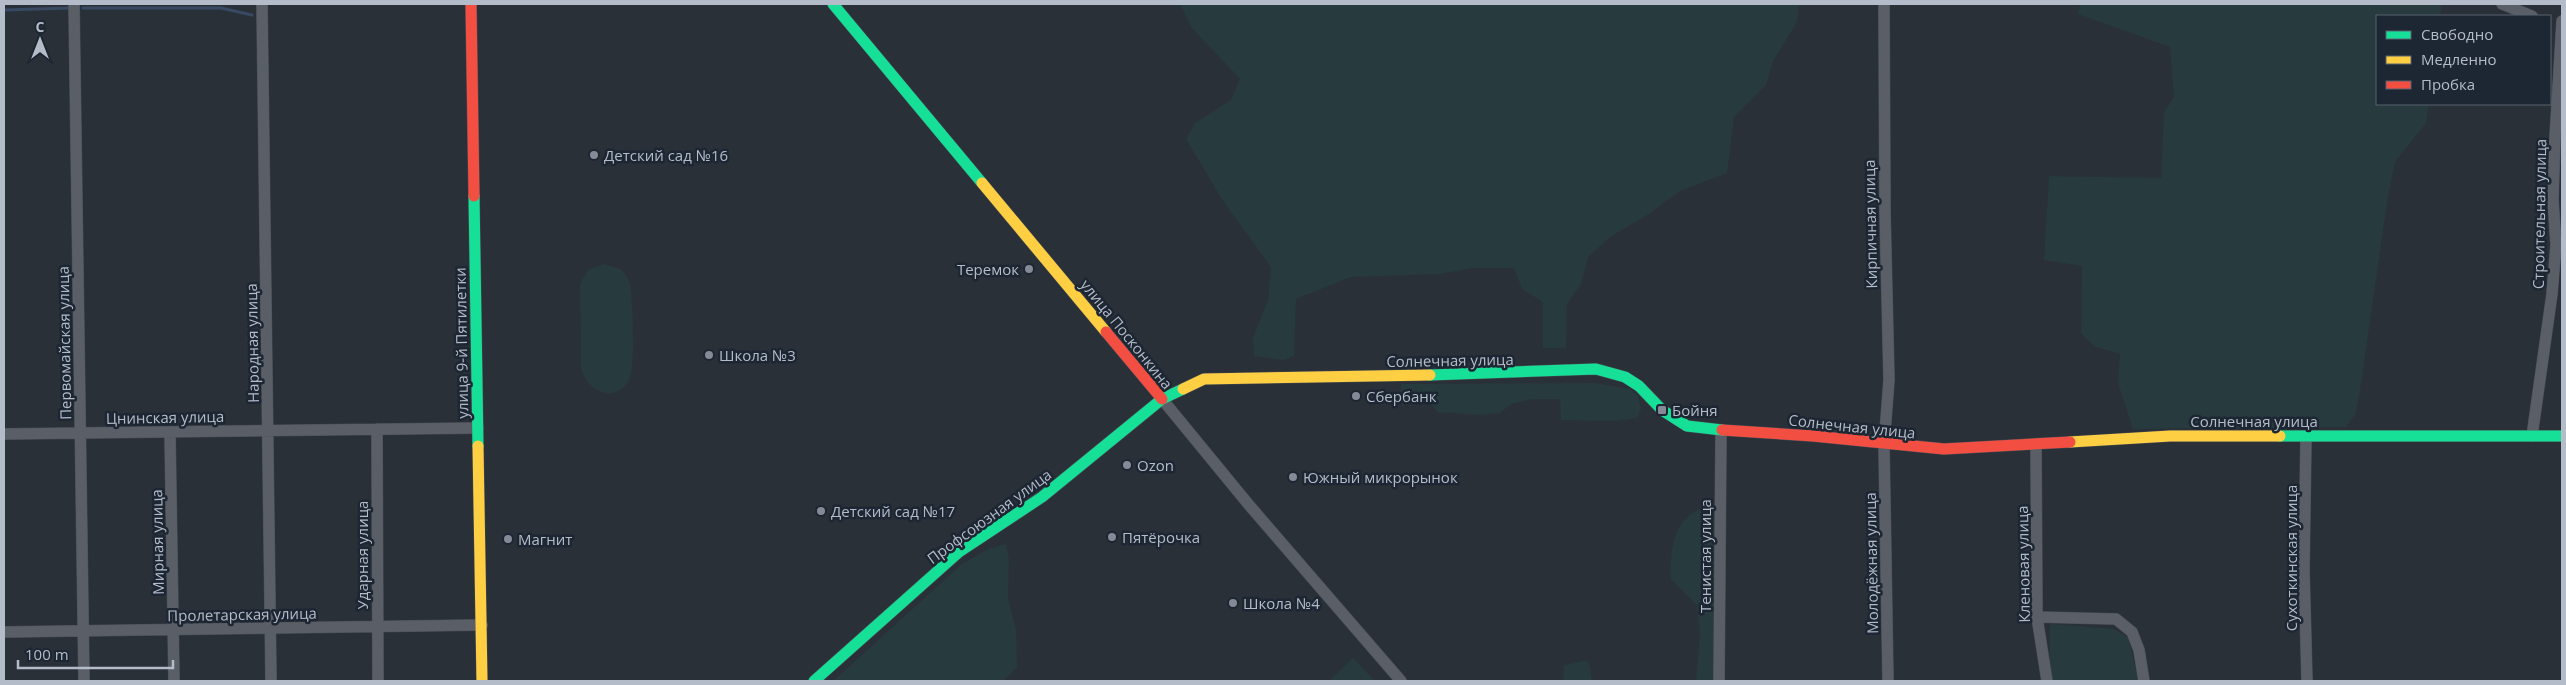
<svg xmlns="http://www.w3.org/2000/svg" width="2566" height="685" font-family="'Open Sans',sans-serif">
	<rect width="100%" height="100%" fill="#2a3038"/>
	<!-- green -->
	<path fill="#273a3e" d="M1180,4H1799L1797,22L1773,61L1766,85L1734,117L1727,173L1680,191L1649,214L1610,237L1588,257L1581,284L1567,304L1566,348H1543V302L1522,289L1514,268H1473L1440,274L1351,277L1296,299L1294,356L1284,360L1254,356L1253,338L1268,300L1271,267L1223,201L1186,139L1195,123L1231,100L1240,79L1191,27Z
		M2080,4H2442L2440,16H2377V104H2429L2426,123L2395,162L2388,196L2360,390L2356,413L2346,427L2133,429L2118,383L2120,354L2094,346L2081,333L2082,266L2044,260L2049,176L2161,178L2164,112L2174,97L2170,47L2078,14Z
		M603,264L621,269C625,274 629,279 630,285C633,299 635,366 630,377C619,405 587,393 581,368L580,284L588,270Z
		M1596,383L1630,389L1638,396L1641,409L1637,418L1614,421L1561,420L1560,399H1532L1511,404L1500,413L1477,415L1437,412L1430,402H1419L1418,392H1406L1405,403L1403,405L1399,401L1401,384Z
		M1713,504L1716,509L1714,681H1696L1700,634L1697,605L1670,578C1672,541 1672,516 1713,504Z
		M1006,544L1009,559L1008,599L1016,630L1017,667L1003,681H833L962,564L988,549Z
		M2050,624L2114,629L2128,638L2139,681H2050Z
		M1353,658L1375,681H1329Z
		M1583,661L1589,662L1592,681H1563L1564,665Z"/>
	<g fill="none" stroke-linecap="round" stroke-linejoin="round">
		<!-- stream -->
		<path stroke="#384963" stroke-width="3" d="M83,8H221L252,15
			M4,10L70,8"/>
		<defs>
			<path id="street" d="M74,4L84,681
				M262,4L271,681
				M1884,4L1885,212L1889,380L1884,445L1888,681
				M2502,4L2532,16
				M1162,399L1249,505L1401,681
				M377,429L378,681
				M170,433L174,681
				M4,434L478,428
				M2306,436L2304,570L2307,681
				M2532,436L2552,294L2556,245L2553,200L2555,137L2562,21
				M2036,445L2037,617L2047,681
				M2037,617L2116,619L2132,632L2139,650L2144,681
				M4,632L482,625
				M1719,681L1721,432"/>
			<path id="fast" d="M833,4L982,183
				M474,196L478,446
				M1430,375L1596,369L1625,377L1639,386L1662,410L1687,426L1722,430
				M2280,436H2562
				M814,681L959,552L1042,497L1162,399L1183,389"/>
			<path id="slow" d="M982,183L1106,332
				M1183,389L1204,379L1430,375
				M2070,442L2170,436H2280
				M478,446L482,681"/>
			<path id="jam" d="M471,4L474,196
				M1106,332L1162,399
				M1722,430L1813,436L1944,449L2070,442"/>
		</defs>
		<!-- street casing -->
		<use href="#street" stroke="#484c53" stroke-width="12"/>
		<!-- fast casing -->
		<use href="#fast" stroke="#484c53" stroke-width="12"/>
		<!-- slow casing -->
		<use href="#slow" stroke="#484c53" stroke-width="12"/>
		<!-- jam casing -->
		<use href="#jam" stroke="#484c53" stroke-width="12"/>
		<!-- street -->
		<use href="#street" stroke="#5a5e66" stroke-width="11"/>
		<!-- fast -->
		<use href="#fast" stroke="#16e098" stroke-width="11"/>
		<!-- slow -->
		<use href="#slow" stroke="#ffcf43" stroke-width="11"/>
		<!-- jam -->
		<use href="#jam" stroke="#f24e42" stroke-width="11"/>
	</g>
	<!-- markers -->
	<g fill="#848b96" stroke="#1d2633" stroke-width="2">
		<circle cx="594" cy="155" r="5"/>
		<circle cx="1029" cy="269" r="5"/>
		<circle cx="709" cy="355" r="5"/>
		<circle cx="1356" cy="396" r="5"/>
		<rect x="1657" y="405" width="10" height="10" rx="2.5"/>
		<circle cx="1127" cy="465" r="5"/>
		<circle cx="1293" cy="477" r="5"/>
		<circle cx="821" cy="511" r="5"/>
		<circle cx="1112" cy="537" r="5"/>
		<circle cx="508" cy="539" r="5"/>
		<circle cx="1233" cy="603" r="5"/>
	</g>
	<g text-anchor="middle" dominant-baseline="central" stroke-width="5" stroke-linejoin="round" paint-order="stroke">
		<!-- poi labels -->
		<g font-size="15" fill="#b4bcc9" stroke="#1d2633" text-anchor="start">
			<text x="604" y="155">Детский сад №16</text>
			<text x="1019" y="269" text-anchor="end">Теремок</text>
			<text x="719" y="355">Школа №3</text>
			<text x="1366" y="396">Сбербанк</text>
			<text x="1672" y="410">Бойня</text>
			<text x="1137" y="465">Ozon</text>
			<text x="1303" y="477">Южный микрорынок</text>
			<text x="831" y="511">Детский сад №17</text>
			<text x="1122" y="537">Пятёрочка</text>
			<text x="518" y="539">Магнит</text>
			<text x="1243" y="603">Школа №4</text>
		</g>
		<!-- street labels -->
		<g font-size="15" fill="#b4bcc9" stroke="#1d2633">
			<text transform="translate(2539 214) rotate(-89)">Строительная улица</text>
			<text transform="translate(1870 224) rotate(-91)">Кирпичная улица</text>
			<text transform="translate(1127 334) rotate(51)">улица Посконкина</text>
			<text transform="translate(64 343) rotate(-91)">Первомайская улица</text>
			<text transform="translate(252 343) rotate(-91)">Народная улица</text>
			<text transform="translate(461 343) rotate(-91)">улица 9-й Пятилетки</text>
			<text transform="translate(1450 360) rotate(-1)">Солнечная улица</text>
			<text transform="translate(165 417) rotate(-1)">Цнинская улица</text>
			<text x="2254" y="421">Солнечная улица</text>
			<text transform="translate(1852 426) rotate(6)">Солнечная улица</text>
			<text transform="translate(989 516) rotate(-36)">Профсоюзная улица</text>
			<text transform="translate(157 542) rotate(-91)">Мирная улица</text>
			<text transform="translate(362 555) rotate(-90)">Ударная улица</text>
			<text transform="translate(1705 556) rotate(-90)">Тенистая улица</text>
			<text transform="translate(2291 558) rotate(-90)">Сухоткинская улица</text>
			<text transform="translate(1871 563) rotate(-91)">Молодёжная улица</text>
			<text transform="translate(2023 564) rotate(-91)">Кленовая улица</text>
			<text transform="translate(242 614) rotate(-1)">Пролетарская улица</text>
		</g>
	</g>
	<!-- border -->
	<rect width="2566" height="685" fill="none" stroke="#b4bcc9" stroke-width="10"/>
	<!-- legend -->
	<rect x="2376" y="15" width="175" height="90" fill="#1d2633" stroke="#59626f"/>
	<rect x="2386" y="31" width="25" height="8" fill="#16e098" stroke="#59626f"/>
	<text x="2421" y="40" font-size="15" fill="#b4bcc9">Свободно</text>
	<rect x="2386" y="56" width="25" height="8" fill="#ffcf43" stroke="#59626f"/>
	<text x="2421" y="65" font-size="15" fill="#b4bcc9">Медленно</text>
	<rect x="2386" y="81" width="25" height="8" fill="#f24e42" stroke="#59626f"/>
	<text x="2421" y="90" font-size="15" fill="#b4bcc9">Пробка</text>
	<!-- north arrow -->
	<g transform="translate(40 40)" stroke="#1d2633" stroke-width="4" paint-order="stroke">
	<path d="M0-4L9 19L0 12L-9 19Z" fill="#b4bcc9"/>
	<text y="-8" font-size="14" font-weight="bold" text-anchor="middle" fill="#b4bcc9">С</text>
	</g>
	<!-- scale -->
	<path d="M18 660v8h155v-8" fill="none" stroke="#b4bcc9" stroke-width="2.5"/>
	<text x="25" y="660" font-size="15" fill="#b4bcc9" stroke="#1d2633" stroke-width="4" paint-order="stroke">100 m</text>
</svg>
